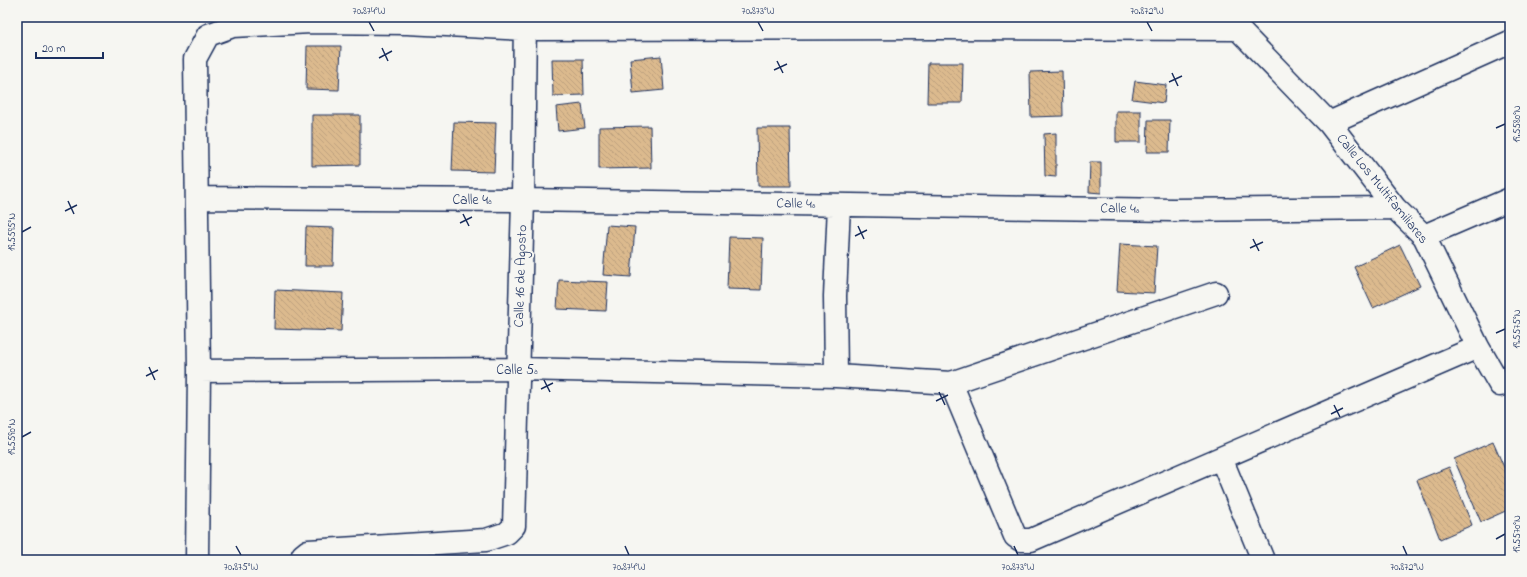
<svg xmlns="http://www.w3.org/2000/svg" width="1527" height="577" font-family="'Indie Flower',sans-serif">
	<defs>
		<pattern id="building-back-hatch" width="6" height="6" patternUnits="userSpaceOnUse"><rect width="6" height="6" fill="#dcba8e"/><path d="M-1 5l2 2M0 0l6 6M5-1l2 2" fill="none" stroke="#bca07d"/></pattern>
	</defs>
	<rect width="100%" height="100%" fill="#f6f6f2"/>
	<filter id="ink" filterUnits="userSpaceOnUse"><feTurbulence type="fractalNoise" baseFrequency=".025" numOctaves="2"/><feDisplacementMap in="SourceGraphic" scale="8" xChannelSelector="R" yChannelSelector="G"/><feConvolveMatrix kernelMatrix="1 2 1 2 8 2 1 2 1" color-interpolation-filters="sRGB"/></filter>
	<g filter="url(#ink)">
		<!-- building -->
		<path fill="url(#building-back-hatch)" stroke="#1b2f5e" d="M307,46H341L339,90L306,89Z
			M661,56L664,90L633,93L630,59Z
			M552,59H583L584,95L553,96Z
			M928,63H963L962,103H927Z
			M1062,71L1063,116L1031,117L1030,72Z
			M1135,81L1166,85L1164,103L1132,99Z
			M582,104L585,128L558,131L556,107Z
			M1116,111H1141V142H1116Z
			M312,115H360V165L312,166Z
			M1148,120H1170L1169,152H1147Z
			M454,122L496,123L494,172L452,171Z
			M650,126L651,168L599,169V127Z
			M757,128H790L791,186H758Z
			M1056,133V177L1045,176L1044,134Z
			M1090,162H1101V193L1089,192Z
			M607,225L635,227L631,277L603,275Z
			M306,227L334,228L333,266H305Z
			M729,237L763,238L761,290L727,289Z
			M1120,244L1157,246L1154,293L1117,291Z
			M1400,245L1420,286L1373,308L1354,267Z
			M559,280L608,282L606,311L557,309Z
			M275,290L343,293L341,331L274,329Z
			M1493,442L1510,481V509L1481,522L1454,459Z
			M1449,467L1472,525L1440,539L1417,480Z"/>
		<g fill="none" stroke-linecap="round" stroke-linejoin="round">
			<defs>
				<path id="minor" d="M1228,18L1238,29L1329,123L1395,208L1424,236L1478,347L1500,385L1510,381
					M1329,123L1510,42
					M197,198L523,200L1173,210L1395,208
					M1424,236L1510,199
					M199,371L518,369L836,376L951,383L1216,293
					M836,376L835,296L839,205
					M951,383L1015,536L1021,540H1031L1478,347
					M1221,458L1263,560
					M197,560L199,371L195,59L208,35L233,26L311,22L407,23L525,29L938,28L1238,29
					M303,560V555L308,551L486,540L507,533L514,526L523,200L525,17"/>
			</defs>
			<!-- minor casing -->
			<use href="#minor" stroke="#1b2f5e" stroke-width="25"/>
			<!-- minor -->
			<use href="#minor" stroke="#f6f6f2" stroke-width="22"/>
		</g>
	</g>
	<!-- ticks -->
	<path fill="none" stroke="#1b2f5e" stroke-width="1.5" d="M369,22L374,31M758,22L763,31M1147,22L1152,31M382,48L388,61M379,58L392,51M777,61L783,73M774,70L787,64M1172,73L1178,86M1169,82L1182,76M1496,128L1505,124M68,201L74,214M65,211L77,205M463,214L469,226M460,223L472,217M858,226L864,239M22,232L31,227M855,236L867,230M1253,239L1259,251M1250,248L1263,242M1496,333L1505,329M149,367L155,380M146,376L158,370M544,380L550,392M541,389L553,383M939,392L945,405M936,401L948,395M1334,405L1340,417M1331,414L1343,408M22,437L31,432M1496,539L1505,534M236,546L241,555M625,546L629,555M1014,546L1018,555M1403,546L1407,555"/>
	<g text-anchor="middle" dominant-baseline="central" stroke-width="4" stroke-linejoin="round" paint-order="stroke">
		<!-- street labels -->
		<g font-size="14" fill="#1b2f5e" stroke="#f6f6f2">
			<text transform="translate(1382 189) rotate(51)">Calle Los Multifamiliares</text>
			<text x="472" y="200">Calle 4ª</text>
			<text transform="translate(796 204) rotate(1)">Calle 4ª</text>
			<text transform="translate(1120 209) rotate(1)">Calle 4ª</text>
			<text transform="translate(521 276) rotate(-88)">Calle 16 de Agosto</text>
			<text x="517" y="370">Calle 5ª</text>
		</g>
	</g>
	<!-- margin -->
	<rect width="1527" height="577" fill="none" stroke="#f6f6f2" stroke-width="44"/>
	<!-- scale -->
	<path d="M36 52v6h67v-6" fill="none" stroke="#1b2f5e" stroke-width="2"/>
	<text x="42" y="52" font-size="12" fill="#1b2f5e" stroke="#f6f6f2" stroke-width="3" paint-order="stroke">20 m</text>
	<rect x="22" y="22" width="1483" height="533" fill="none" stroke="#1b2f5e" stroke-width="1.5"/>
	<g font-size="10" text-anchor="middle" fill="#1b2f5e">
		<text x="369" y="14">70.874°W</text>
		<text x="758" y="14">70.873°W</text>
		<text x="1147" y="14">70.872°W</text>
		<text transform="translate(1516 124) rotate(-90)" y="4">19.5580°N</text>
		<text transform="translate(11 232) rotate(-90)" y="4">19.5595°N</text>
		<text transform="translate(1516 329) rotate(-90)" y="4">19.5575°N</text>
		<text transform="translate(11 437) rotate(-90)" y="4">19.5590°N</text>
		<text transform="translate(1516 534) rotate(-90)" y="4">19.5570°N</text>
		<text x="241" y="570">70.875°W</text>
		<text x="629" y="570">70.874°W</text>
		<text x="1018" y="570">70.873°W</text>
		<text x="1407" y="570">70.872°W</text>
	</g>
</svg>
